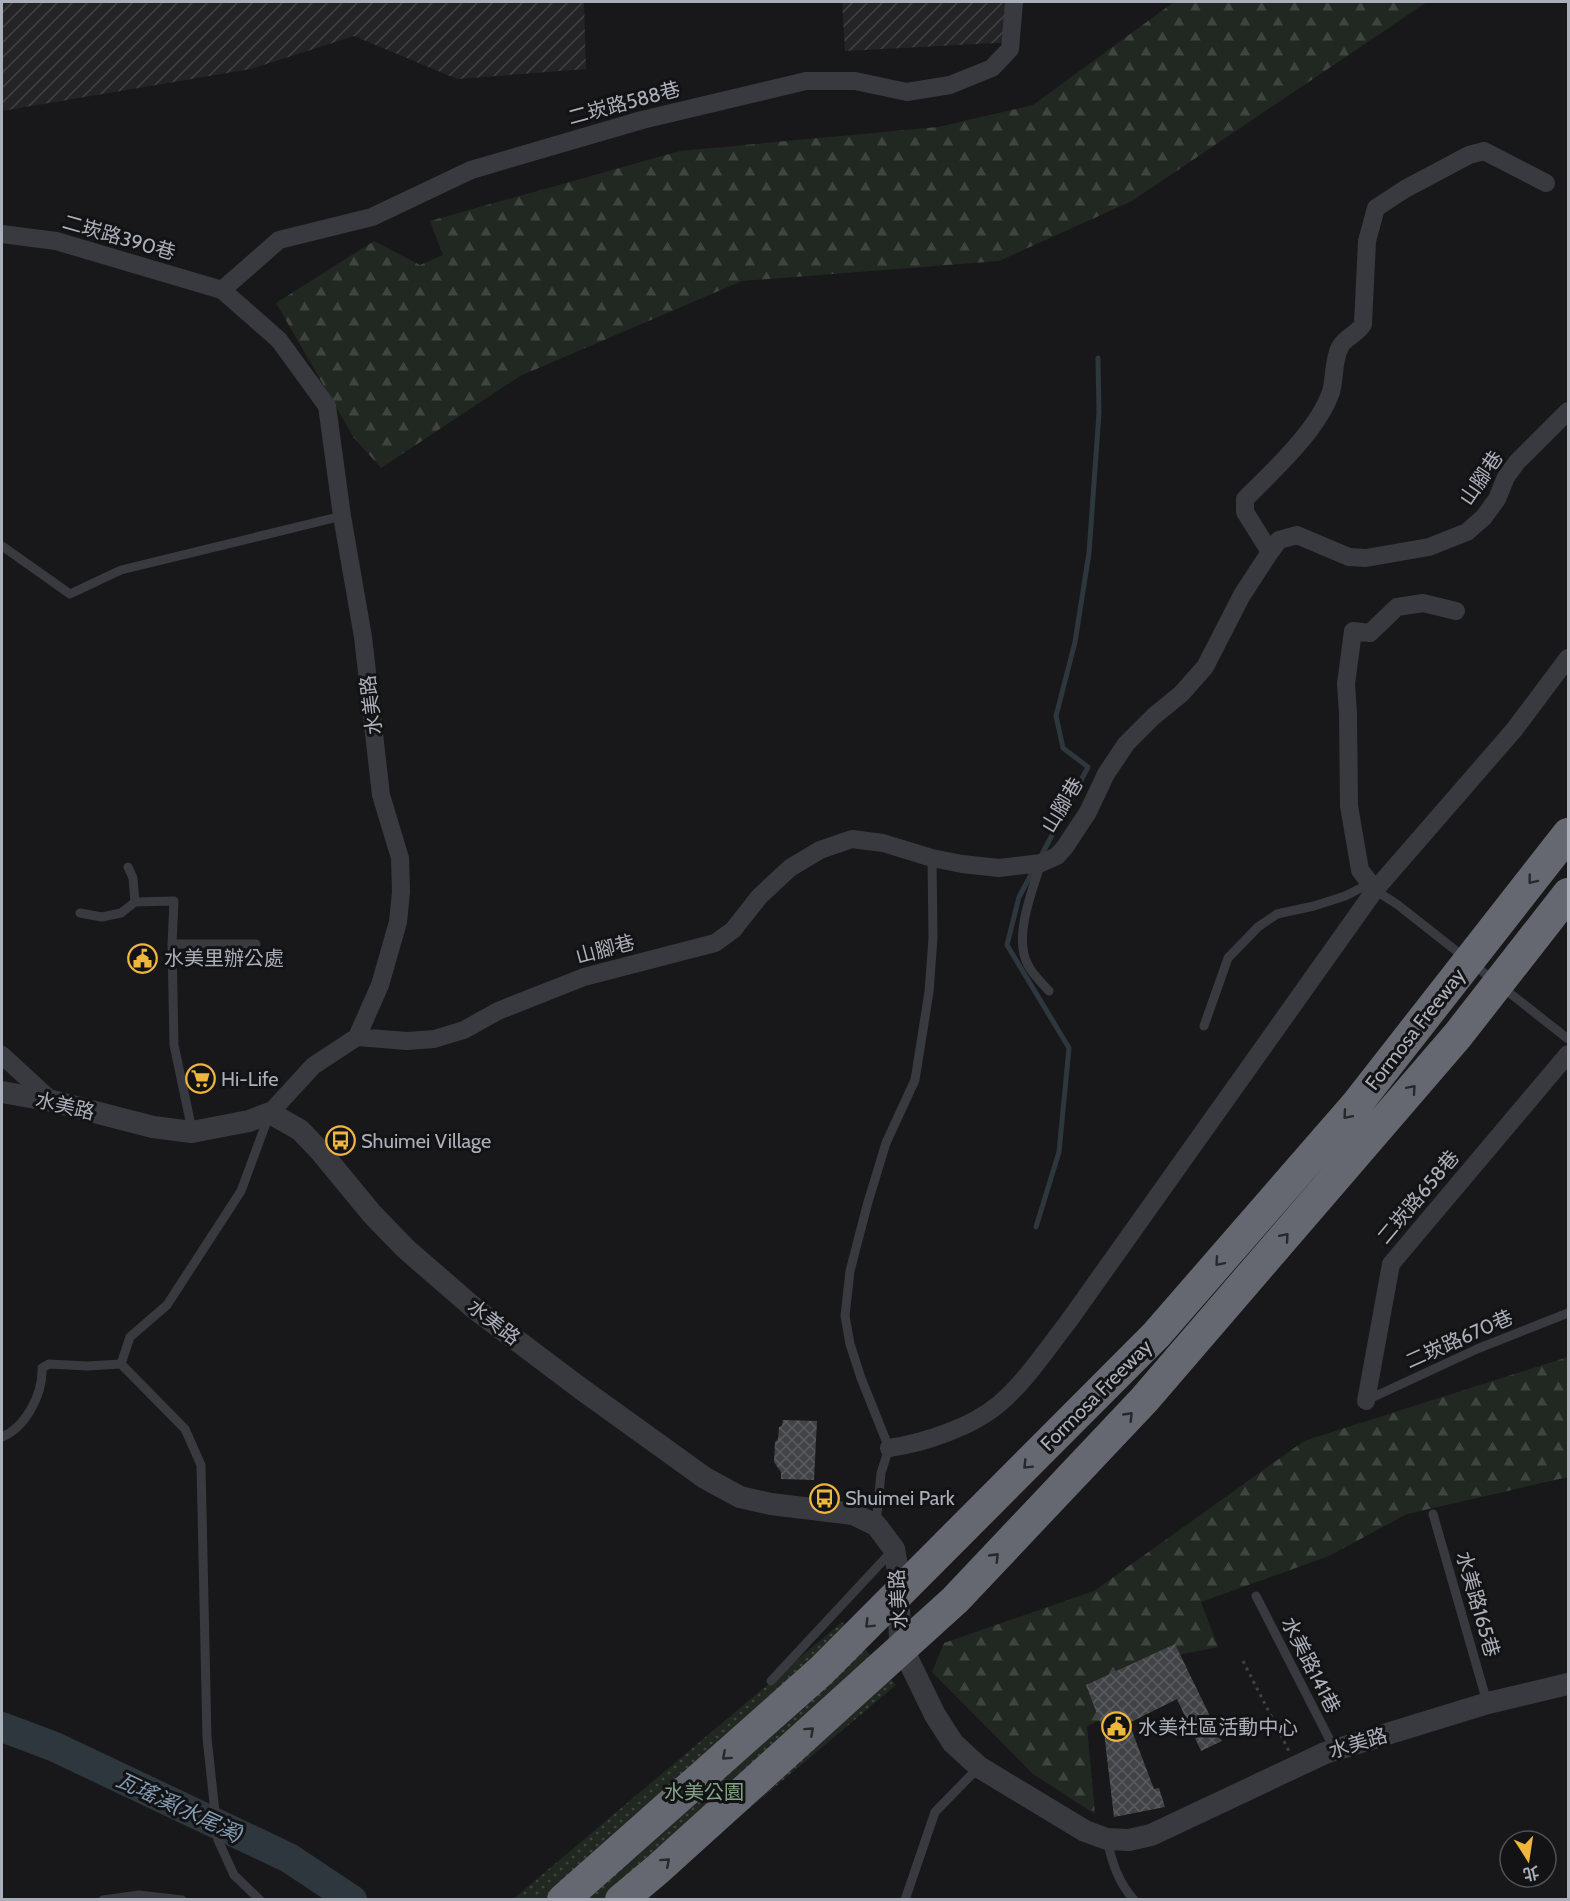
<svg xmlns="http://www.w3.org/2000/svg" width="1570" height="1901" font-family="Cabin,'Noto Sans TC',sans-serif">
	<defs>
		<pattern id="industrial-furrows" width="10" height="10" patternUnits="userSpaceOnUse" patternTransform="scale(1.5)"><rect width="10" height="10" fill="#242427"/><path d="M-1 1l2-2M0 10L10 0M9 11l2-2" fill="none" stroke="#414144"/></pattern>
		<pattern id="forest-firs" width="22" height="20" patternUnits="userSpaceOnUse" patternTransform="scale(1.5)"><rect width="22" height="20" fill="#202821"/><path d="M5 1l3.5 6h-7zM16 11l3.5 6h-7z" fill="#3e453f"/></pattern>
		<pattern id="park-dots" width="8" height="8" patternUnits="userSpaceOnUse" patternTransform="scale(1.5)"><rect width="8" height="8" fill="#202821"/><path d="M2 2h.1M6 6h.1" fill="none" stroke="#3e453f" stroke-width="1.8" stroke-linecap="round"/></pattern>
		<pattern id="building-cross-hatch" width="8" height="8" patternUnits="userSpaceOnUse" patternTransform="scale(1.5)"><rect width="8" height="8" fill="#424347"/><path d="M0 0l8 8M0 8l8-8" fill="none" stroke="#5b5c5f"/></pattern>
	</defs>
	<rect width="100%" height="100%" fill="#18181a"/>
	<!-- industrial -->
	<path fill="url(#industrial-furrows)" d="M2,2H584L586,69L457,79L354,36L251,69L2,111Z
		M842,2H1015V42L845,51Z"/>
	<!-- forest -->
	<path fill="url(#forest-firs)" d="M1174,2H1427L1132,201L999,261L742,281L520,376L381,468L354,438L276,303L374,241L420,265L443,255L430,221L680,151L938,127L1033,105Z
		M1568,1357V1477L1407,1514L1329,1556L1201,1602L1218,1647L1163,1658L1120,1712L1087,1726L1095,1814L1033,1774L932,1672L944,1643L1094,1591L1304,1441Z"/>
	<!-- park -->
	<path fill="url(#park-dots)" d="M842,1622L896,1685L642,1899L512,1900Z"/>
	<g fill="none" stroke-linecap="round" stroke-linejoin="round">
		<!-- stream -->
		<path stroke="#2e373e" stroke-width="5" d="M1040,858L1088,767L1063,748L1056,716L1075,642L1089,553L1099,413L1098,358
			M1034,869L1019,897L1007,945L1069,1048L1059,1152L1036,1227"/>
		<!-- river -->
		<path stroke="#2e373e" stroke-width="30" d="M2,1727L55,1747L289,1858L352,1900"/>
	</g>
	<!-- building -->
	<path fill="url(#building-cross-hatch)" d="M783,1420L817,1421L814,1480L781,1479V1472L774,1462L775,1442L778,1439L779,1427L782,1426Z
		M1175,1644L1222,1741L1201,1751L1177,1699L1129,1723L1154,1789L1159,1788L1165,1807L1114,1817L1104,1732L1086,1685Z"/>
	<g fill="none" stroke-linecap="round" stroke-linejoin="round">
		<!-- path -->
		<path stroke="#3f4146" stroke-width="3" stroke-dasharray="3 4.5" stroke-linecap="butt" d="M1243,1661L1289,1751"/>
		<!-- service -->
		<path stroke="#393a3f" stroke-width="9" d="M2,546L70,594L121,570L342,516
			M1041,863C1032,891 1013,938 1028,965C1033,975 1042,983 1049,991
			M128,867L133,878L135,902
			M1375,890L1398,905L1568,1039
			M80,913L102,917L121,913L135,902L174,901L172,944L174,1045L192,1130
			M172,944H256
			M1204,1026L1228,958L1258,927L1277,914L1314,906L1345,896L1369,884
			M121,1364L185,1429L201,1465L207,1738L218,1840L234,1875L260,1900
			M1367,1400L1477,1349L1568,1313
			M2,1437C26,1427 43,1394 42,1368L49,1364L87,1366L121,1364L130,1337L167,1305L241,1191L268,1118
			M1433,1514L1487,1702
			M876,1525L881,1473L889,1448L861,1378L850,1344L845,1316L850,1271L868,1202L886,1143L915,1080L929,992L933,938L932,858
			M1256,1596L1335,1750
			M771,1681L892,1551
			M1107,1840C1112,1862 1118,1882 1134,1900
			M103,1900L139,1895L182,1900
			M905,1900L935,1812L979,1767"/>
		<!-- minor -->
		<path stroke="#393a3f" stroke-width="18" d="M2,234L56,241L222,290L279,340L327,406L342,516L363,637L381,795L400,858L401,892L398,922L380,985L357,1037L313,1066L270,1113
			M222,290L279,240L372,217L471,170L642,120L806,81H855L907,92L950,85L992,68L1010,49L1014,2
			M1270,552L1245,512V499C1273,471 1318,430 1331,392C1335,378 1333,360 1340,347C1345,337 1358,334 1363,324L1367,241L1376,208L1405,189L1469,155L1484,151L1546,183
			M1375,890L1360,870L1349,806L1348,713L1346,684L1353,631L1370,633L1397,607L1423,603L1456,611
			M357,1037L407,1041L434,1039L464,1030L498,1011L584,977L715,943L733,930L759,897L790,868L820,850L852,839L883,843L932,858L962,864L999,868L1041,863L1057,856L1065,847L1088,812L1106,774L1126,744L1154,716L1181,694L1205,667L1242,595L1270,552L1279,540L1297,535L1349,557L1366,558L1429,547L1467,532L1484,517L1497,499L1506,477L1517,462L1568,411
			M2,1055L52,1101
			M1366,1401L1391,1264L1568,1054
			M889,1448C924,1443 972,1427 999,1404C1026,1381 1046,1350 1068,1322L1375,890L1514,730L1568,658"/>
		<!-- tertiary -->
		<path stroke="#393a3f" stroke-width="22" d="M2,1092L52,1101L153,1127L192,1132L249,1121L270,1113L300,1130L321,1152L372,1214L406,1249L474,1308L580,1388L705,1478L740,1497L771,1504L853,1514L876,1525L894,1549L898,1571L900,1643L935,1715L953,1743L979,1767L1085,1831L1107,1839L1129,1840L1151,1835L1325,1753L1488,1703L1568,1684"/>
		<!-- motorway -->
		<path stroke="#656870" stroke-width="32" d="M563,1900L821,1671L1156,1335L1356,1105L1568,834
			M621,1900L658,1869L955,1600L1144,1400L1458,1035L1568,894"/>
	</g>
	<!-- one-way arrows -->
	<defs><path id="oneway-chevron" d="M-2-3.5L2.5 0L-2 3.5" fill="none" stroke-width="1.6" stroke-linecap="round" stroke-linejoin="round" transform="scale(1.5)"/></defs>
	<g stroke="#28282c">
		<use href="#oneway-chevron" transform="translate(1532 880) rotate(128)"/>
		<use href="#oneway-chevron" transform="translate(1412 1089) rotate(-49)"/>
		<use href="#oneway-chevron" transform="translate(1347 1115) rotate(131)"/>
		<use href="#oneway-chevron" transform="translate(1285 1237) rotate(-49)"/>
		<use href="#oneway-chevron" transform="translate(1219 1262) rotate(131)"/>
		<use href="#oneway-chevron" transform="translate(1129 1416) rotate(-46)"/>
		<use href="#oneway-chevron" transform="translate(1027 1465) rotate(135)"/>
		<use href="#oneway-chevron" transform="translate(995 1557) rotate(-46)"/>
		<use href="#oneway-chevron" transform="translate(869 1624) rotate(135)"/>
		<use href="#oneway-chevron" transform="translate(810 1731) rotate(-42)"/>
		<use href="#oneway-chevron" transform="translate(726 1756) rotate(138)"/>
		<use href="#oneway-chevron" transform="translate(666 1862) rotate(-42)"/>
	</g>
	<!-- icons -->
	<defs>
		<symbol id="civic-ring" viewBox="-11 -11 22 22"><circle r="9.5" fill="#131315" stroke="#eeb63c" stroke-width="1.5"/><path d="M-.6-6.5H3V-4.5H.6V-3L4-1V1h2V6H-6V1h2V-1L-.6-3ZM-1.2 2.5V6h2.4V2.5Z" fill="#eeb63c"/></symbol>
		<symbol id="supermarket-ring" viewBox="-11 -11 22 22"><circle r="9.5" fill="#131315" stroke="#eeb63c" stroke-width="1.5"/><path d="M-6-5.5h2.5l.6 2H6L4.5 2H-2.5L-4.4-4H-6ZM-1.5 3.2a1.3 1.3 0 1 0 .1 0ZM3 3.2a1.3 1.3 0 1 0 .1 0Z" fill="#eeb63c"/></symbol>
		<symbol id="bus-ring" viewBox="-11 -11 22 22"><circle r="9.5" fill="#131315" stroke="#eeb63c" stroke-width="1.5"/><path d="M-5-6H5V4H4V6H2V4H-2V6H-4V4H-5ZM-3.5-4V0h7V-4ZM-3.5 1.2v1.5H-2V1.2ZM2 1.2v1.5H3.5V1.2Z" fill="#eeb63c"/></symbol>
	</defs>
	<g fill-rule="evenodd">
		<use href="#civic-ring" x="126" y="942" width="33" height="33"/>
		<use href="#supermarket-ring" x="184" y="1062" width="33" height="33"/>
		<use href="#bus-ring" x="324" y="1124" width="33" height="33"/>
		<use href="#bus-ring" x="808" y="1482" width="33" height="33"/>
		<use href="#civic-ring" x="1100" y="1710" width="33" height="33"/>
	</g>
	<g text-anchor="middle" dominant-baseline="central" stroke-width="6" stroke-linejoin="round" paint-order="stroke">
		<!-- street labels -->
		<g font-size="20" fill="#abafba" stroke="#131315">
			<text transform="translate(624 103) rotate(-15)">二崁路588巷</text>
			<text transform="translate(119 237) rotate(16)">二崁路390巷</text>
			<text transform="translate(1481 478) rotate(-56)">山腳巷</text>
			<text transform="translate(371 705) rotate(-97)">水美路</text>
			<text transform="translate(1062 805) rotate(-59)">山腳巷</text>
			<text transform="translate(605 949) rotate(-15)">山腳巷</text>
			<text transform="translate(1415 1029) rotate(-52)">Formosa Freeway</text>
			<text transform="translate(65 1106) rotate(13)">水美路</text>
			<text transform="translate(1418 1197) rotate(-50)">二崁路658巷</text>
			<text transform="translate(494 1322) rotate(38)">水美路</text>
			<text transform="translate(1459 1339) rotate(-24)">二崁路670巷</text>
			<text transform="translate(1096 1395) rotate(-45)">Formosa Freeway</text>
			<text transform="translate(898 1599) rotate(-93)">水美路</text>
			<text transform="translate(1478 1604) rotate(74)">水美路165巷</text>
			<text transform="translate(1311 1665) rotate(63)">水美路141巷</text>
			<text transform="translate(1358 1743) rotate(-17)">水美路</text>
		</g>
		<!-- poi labels -->
		<g font-size="20" fill="#abafba" stroke="#131315" text-anchor="start">
			<text x="164" y="958">水美里辦公處</text>
			<text x="221" y="1079">Hi-Life</text>
			<text x="361" y="1141">Shuimei Village</text>
			<text x="845" y="1498">Shuimei Park</text>
			<text x="1138" y="1727">水美社區活動中心</text>
		</g>
		<!-- park labels -->
		<g font-size="20" fill="#82a485" stroke="#131315">
			<text x="704" y="1792">水美公園</text>
		</g>
		<!-- water labels -->
		<g font-size="21" font-style="italic" fill="#839cb4" stroke="#131315">
			<text transform="translate(180 1807) rotate(25)">瓦瑤溪(水尾溪)</text>
		</g>
	</g>
	<!-- border -->
	<rect width="1570" height="1901" fill="none" stroke="#abafba" stroke-width="6"/>
	<!-- north arrow -->
	<g transform="translate(1528 1859) rotate(168)"><circle r="28" fill="#131315" stroke="#505157" stroke-width="1.5"/>
	<path d="M0-4.5L10 22L0 15L-10 22Z" fill="#eeb63c"/>
	<text y="-9" font-size="16" font-weight="bold" text-anchor="middle" fill="#abafba">北</text>
	</g>
</svg>
